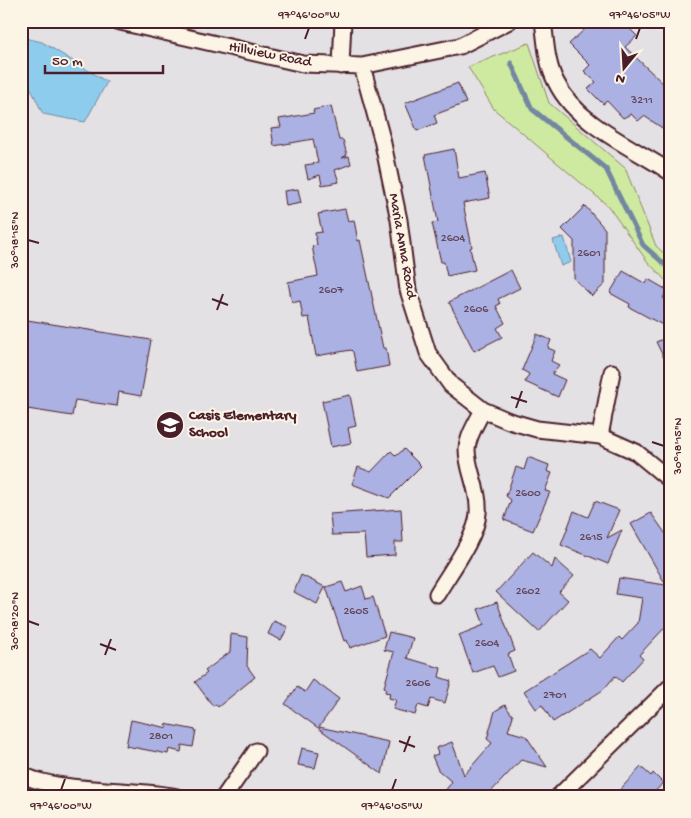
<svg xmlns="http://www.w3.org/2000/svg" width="691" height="818" font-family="'Gochi Hand',sans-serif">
	<rect width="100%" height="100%" fill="#e4e1e4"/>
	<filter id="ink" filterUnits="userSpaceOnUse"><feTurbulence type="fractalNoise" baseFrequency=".02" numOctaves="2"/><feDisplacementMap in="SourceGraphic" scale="10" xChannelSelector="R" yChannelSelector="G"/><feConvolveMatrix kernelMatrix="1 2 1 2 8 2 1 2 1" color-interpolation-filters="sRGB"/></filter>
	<g filter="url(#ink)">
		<!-- green -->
		<path fill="#ceeaa0" stroke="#8c8466" d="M529,43L549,103L625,168L656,246L670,259V285L647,261L608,206L494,109L468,67Z"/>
		<!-- water -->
		<path fill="#8eccee" stroke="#7387a0" d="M21,37L42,42L107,82L85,122L43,114L21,68Z
			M564,237L571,262L561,266L553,240Z"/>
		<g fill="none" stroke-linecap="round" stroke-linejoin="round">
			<!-- stream -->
			<path stroke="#7387a0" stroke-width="5" d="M511,63L532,109L606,169L643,245L670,269"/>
		</g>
		<!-- building -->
		<path fill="#abb1e2" stroke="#4a1f2b" d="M580,21H622L637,36L625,47L670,90V133L644,116L638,121L631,114L623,118L607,101L603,104L588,89L596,82L584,71L590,65L569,44L586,28Z
			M458,83L466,103L434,115L437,123L417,131L405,103Z
			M331,106L339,140H343L347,155L342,158L349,156L351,164L335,170L339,182L322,185L320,175L308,179L305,165L318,163L313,139L274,146L271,128L281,127L279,119L314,113L313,110Z
			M454,149L459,178L485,173L490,198L463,203L472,247L470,248L475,270L447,276L444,262H441L432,223L438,222L425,155Z
			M298,189L301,203L286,206L284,191Z
			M585,206L605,229V284L592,296L574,279V241L562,229Z
			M345,209L348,221L354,220L358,241L360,240L383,348H386L389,366L357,372L353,352L351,350L316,356L309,317L303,318L300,301L292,303L288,282L318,276L312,246L317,245L315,233L322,232L318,214Z
			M511,270L520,288L498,299L500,304L496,306L505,323L497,328L502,337L474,351L449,302Z
			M623,271L646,284L648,279L667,290L663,298L670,302V329L629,307L630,304L610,293Z
			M21,319L151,340L141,396L119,392L117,406L75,400L72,416L21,408Z
			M537,334L551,340L548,348L555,351L551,361L559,365L552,374L565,380L558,397L525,382L529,374L522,370Z
			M670,336V370L656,342Z
			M350,395L356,426L348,428L351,443L331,447L322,401Z
			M404,449L421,466L389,498L352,484L358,467L371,472L391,451L396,456Z
			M528,457L549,465L547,471L552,473L545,491L550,492L533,531L504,520L511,500L506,496L516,467L524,470Z
			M595,501L619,510L607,538L622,530L608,564L561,545L574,511L588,517Z
			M401,509L403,542H395V555L366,557L364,534L332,535L330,514Z
			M651,513L670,540V622L639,655L643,659L622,682L615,676L603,690L553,722L542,705L536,709L524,691L590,649L600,658L619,637L622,640L638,623L642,598L616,594L619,578L666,585L631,524Z
			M533,552L552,568L555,559L574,576L559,592L568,600L539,632L496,592Z
			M301,575L325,587L317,604L294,592Z
			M342,582L346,592L362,586L366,599L373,597L385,636L350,648L347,640L344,641L326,587Z
			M497,602L515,651L508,654L514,671L498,677L493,666L473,673L459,635L484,625L478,609Z
			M274,621L288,627L281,640L268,634Z
			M389,632L413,638L407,658L441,668L439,677L451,681L445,703L431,699L428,708L418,705L415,715L393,709L396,700L389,698L390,693L385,692L386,688L384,687L394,652L384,650Z
			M231,634L248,637L247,666L255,677L218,707L216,704L213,706L195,682L207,673L205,671L230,652Z
			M313,680L339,699L319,727L389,742L382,774L285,704L297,687L305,692Z
			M505,705L513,716L508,731L526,736L547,767L521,760L486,797H440L452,782L438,770L432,756L438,754L436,748L452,742L464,775L492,743L487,739L495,711Z
			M131,720L168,728L165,724L196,730L193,747L182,745L181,752L169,749L168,754L126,746Z
			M302,748L319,752L315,768L298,765Z
			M641,767L651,776L653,773L663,783L650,797H613Z"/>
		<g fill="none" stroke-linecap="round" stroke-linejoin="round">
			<defs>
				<path id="minor" d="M116,21L303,64L362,66L460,46L509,21
					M543,21C546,41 546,63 556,82C577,125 631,146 670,172
					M341,66L343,21
					M362,66L382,139L399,220L408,290L428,353L451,385L483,410L509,421L537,429L600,436L636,452L670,480
					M600,436L612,372
					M437,594C449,573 477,537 478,513C480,490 467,471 467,449C468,435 477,422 483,410
					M21,774C54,793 135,788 177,797
					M224,797L256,751
					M558,797L670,687"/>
			</defs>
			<!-- minor casing -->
			<use href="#minor" stroke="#4a1f2b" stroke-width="19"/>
			<!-- minor -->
			<use href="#minor" stroke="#fcf5e5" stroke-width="15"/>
		</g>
	</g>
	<!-- ticks -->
	<path fill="none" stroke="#4a1f2b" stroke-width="2" d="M305,39L309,28M636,39L640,28M28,240L39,243M212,299L228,305M217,310L223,294M511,397L527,402M516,408L522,391M652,442L664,446M28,621L39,625M100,644L116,650M105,655L111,639M399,741L415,747M404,752L410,736M61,790L65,779M392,790L396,779"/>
	<!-- icons -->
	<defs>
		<symbol id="school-disc" viewBox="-11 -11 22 22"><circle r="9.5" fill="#4a1f2b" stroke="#fcf5e5"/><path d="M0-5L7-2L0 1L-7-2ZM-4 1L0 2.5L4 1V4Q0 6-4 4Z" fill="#fff"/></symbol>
	</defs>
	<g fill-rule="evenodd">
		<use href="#school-disc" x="154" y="409" width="32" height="32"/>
	</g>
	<g text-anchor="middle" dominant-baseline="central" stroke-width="4" stroke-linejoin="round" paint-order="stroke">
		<!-- number labels -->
		<g font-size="12" fill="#624459">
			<text x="642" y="101">3211</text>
			<text x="453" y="239">2604</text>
			<text x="589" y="254">2601</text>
			<text x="331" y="291">2607</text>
			<text x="476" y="310">2606</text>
			<text x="528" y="494">2600</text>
			<text x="591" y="538">2615</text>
			<text x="528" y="592">2602</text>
			<text x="356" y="612">2605</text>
			<text x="487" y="644">2604</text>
			<text x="418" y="684">2606</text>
			<text x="555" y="696">2701</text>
			<text x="161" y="737">2801</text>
		</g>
		<!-- street labels -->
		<g font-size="15" fill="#4a1f2b" stroke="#fcf5e5">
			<text transform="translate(270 55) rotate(11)">Hillview Road</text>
			<text transform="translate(402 246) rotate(80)">Maria Anna Road</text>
		</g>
		<!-- poi labels -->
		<g font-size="15" font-weight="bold" fill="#4a1f2b" stroke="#fcf5e5" text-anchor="start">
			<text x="189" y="416">Casis Elementary<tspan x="189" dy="17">School</tspan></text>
		</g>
	</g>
	<!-- margin -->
	<rect width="691" height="818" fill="none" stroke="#fcf5e5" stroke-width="55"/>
	<!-- north arrow -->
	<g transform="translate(624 68) rotate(198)" stroke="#fcf5e5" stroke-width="4" paint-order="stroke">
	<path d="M0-4L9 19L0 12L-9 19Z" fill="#4a1f2b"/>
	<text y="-8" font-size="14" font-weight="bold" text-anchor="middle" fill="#4a1f2b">N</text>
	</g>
	<!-- scale -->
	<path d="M45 65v8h118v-8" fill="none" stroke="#4a1f2b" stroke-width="2.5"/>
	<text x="52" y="65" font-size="15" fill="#4a1f2b" stroke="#fcf5e5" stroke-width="4" paint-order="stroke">50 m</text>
	<rect x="28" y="28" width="636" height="762" fill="none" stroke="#4a1f2b" stroke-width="2"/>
	<g font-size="12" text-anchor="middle" fill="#4a1f2b">
		<text x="309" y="18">97°46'00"W</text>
		<text x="640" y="18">97°46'05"W</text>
		<text transform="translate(14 240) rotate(-90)" y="4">30°18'15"N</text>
		<text transform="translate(677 446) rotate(-90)" y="4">30°18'15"N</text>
		<text transform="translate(14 621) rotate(-90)" y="4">30°18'20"N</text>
		<text x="61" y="809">97°46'00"W</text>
		<text x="392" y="809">97°46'05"W</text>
	</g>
</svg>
